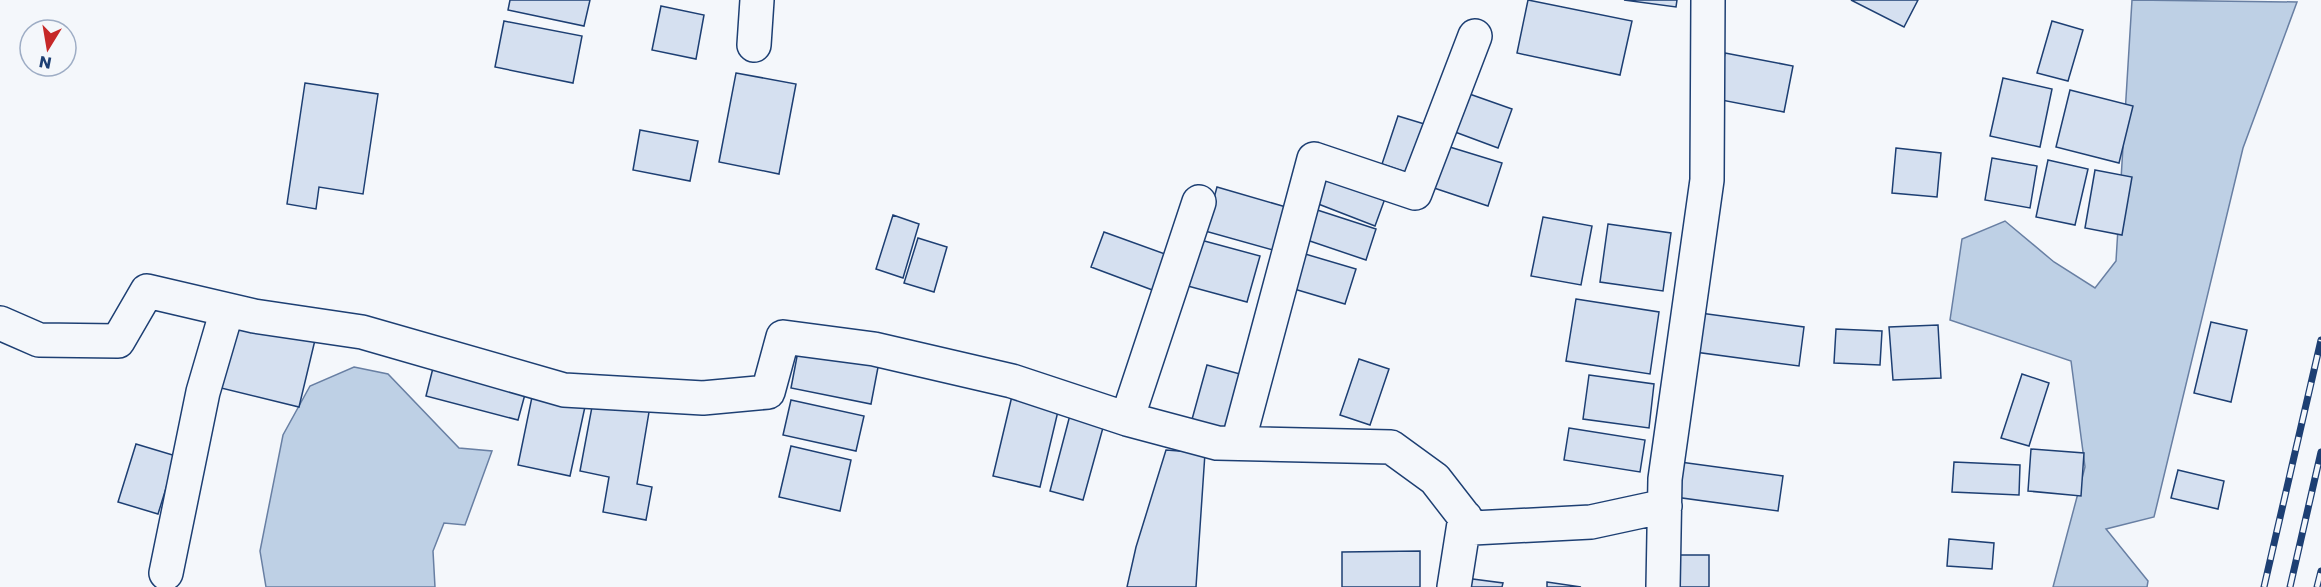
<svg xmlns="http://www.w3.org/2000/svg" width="2321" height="587" font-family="Poppins,sans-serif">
	<rect width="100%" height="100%" fill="#f4f7fb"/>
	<!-- water -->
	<path fill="#bed0e5" stroke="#687fa3" stroke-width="1.5" d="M2132,0L2297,2L2243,148L2154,517L2106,529L2148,581L2147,587H2053L2085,467L2071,361L1950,320L1962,239L2005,221L2054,262L2095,288L2116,261Z
		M354,367L388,374L459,448L492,451L465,525L444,523L433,551L435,587H266L260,551L283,435L310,386Z"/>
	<!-- building -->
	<path fill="#d5e0f0" stroke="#1d3f73" stroke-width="1.5" d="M510,0H590L584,26L508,10Z
		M1528,0L1632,21L1620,75L1517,53Z
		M1624,0H1677L1676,7Z
		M1851,0H1918L1904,27Z
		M661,6L704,15L696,59L652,50Z
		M504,21L582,36L573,83L495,67Z
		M2052,21L2083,30L2068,81L2037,73Z
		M1725,53L1793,66L1784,112L1716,99Z
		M736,73L796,84L779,174L719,162Z
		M2003,78L2052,89L2040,147L1990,136Z
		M305,83L378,94L363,194L319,187L316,209L287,204Z
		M2070,90L2133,106L2119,163L2056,147Z
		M1461,91L1512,109L1498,148L1447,129Z
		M1398,116L1431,126L1414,175L1382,164Z
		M640,130L698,141L690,181L633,170Z
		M1440,144L1502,163L1488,206L1428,186Z
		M1896,148L1941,153L1937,197L1892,193Z
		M1992,158L2037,166L2030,208L1985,200Z
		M2048,160L2088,169L2075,225L2036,217Z
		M1321,167L1387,193L1375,226L1308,200Z
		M2095,170L2132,177L2122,235L2085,228Z
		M1217,187L1286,207L1273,250L1205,231Z
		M1308,207L1376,229L1366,260L1298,237Z
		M893,215L919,224L903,278L876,269Z
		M1543,217L1592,226L1581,285L1531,276Z
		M1608,224L1671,233L1663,291L1600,282Z
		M1104,232L1176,258L1163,294L1091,267Z
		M918,238L947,247L934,292L904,283Z
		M1197,239L1260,256L1247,302L1184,285Z
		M1295,251L1356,269L1345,304L1284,286Z
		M1576,299L1659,312L1650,374L1566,361Z
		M1700,313L1804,327L1799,366L1695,352Z
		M233,320L315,340L299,407L217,387Z
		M2211,322L2247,330L2231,402L2194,393Z
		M1938,325L1941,378L1893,380L1889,327Z
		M1836,329L1882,331L1880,365L1834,363Z
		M799,346L879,362L871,404L791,388Z
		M1359,359L1389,369L1370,425L1340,415Z
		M434,364L527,387L518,420L426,396Z
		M1207,365L1240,374L1224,432L1191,423Z
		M2022,374L2049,383L2029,446L2001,438Z
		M1589,375L1654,384L1649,428L1583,419Z
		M533,392L586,402L570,476L518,465Z
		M594,396L650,406L637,484L652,487L646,520L603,512L609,477L580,471Z
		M1012,396L1059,407L1040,487L993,476Z
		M791,400L864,416L856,451L783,435Z
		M1070,415L1104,424L1083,500L1050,491Z
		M1569,428L1645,440L1640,472L1564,460Z
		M136,444L176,456L158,514L118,502Z
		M791,446L851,460L840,511L779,497Z
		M2031,449L2084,453L2081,496L2028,491Z
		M1166,450L1205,453L1196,587H1127L1136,547Z
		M1680,462L1783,476L1778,511L1675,497Z
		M1954,462L2020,465L2019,495L1952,492Z
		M2178,470L2224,481L2218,509L2171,498Z
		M1949,539L1994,543L1992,569L1947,566Z
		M1420,551V587H1342V552Z
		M1674,555H1709V587H1674Z
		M1465,578L1503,583L1502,587H1463Z
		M1547,582L1581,587H1547Z"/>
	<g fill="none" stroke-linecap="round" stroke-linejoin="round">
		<defs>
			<path id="street" d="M754,45L757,0
				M0,323L39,340L118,341L147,291L254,316L362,332L564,390L703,398L768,392L783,337L874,349L1012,381L1127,419L1217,443L1391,447L1435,479L1473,528L1591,522L1665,506
				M1127,419L1199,202
				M1238,443L1314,159L1415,193L1475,36
				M166,573L203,392L227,310
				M1454,587L1465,517
				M1663,587L1665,479L1707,180L1708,0"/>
		</defs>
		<!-- street casing -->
		<use href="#street" stroke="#1d3f73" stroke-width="36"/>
		<!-- street -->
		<use href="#street" stroke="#f4f7fb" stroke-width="33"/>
		<defs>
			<path id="rail" d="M2264,587L2321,340
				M2290,587L2321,452
				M2317,587L2321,571"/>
		</defs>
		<!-- rail casing -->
		<use href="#rail" stroke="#1d3f73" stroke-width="7"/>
		<!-- rail -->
		<use href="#rail" stroke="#f4f7fb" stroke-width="4.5" stroke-dasharray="14" stroke-linecap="butt"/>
	</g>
	<!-- north arrow -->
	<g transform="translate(48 48) rotate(191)"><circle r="28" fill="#f4f7fb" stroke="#9eadc5" stroke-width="1.5"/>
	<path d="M0-4.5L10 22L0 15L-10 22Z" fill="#c62828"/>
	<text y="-9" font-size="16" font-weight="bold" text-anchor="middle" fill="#1d3f73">N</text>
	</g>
</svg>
